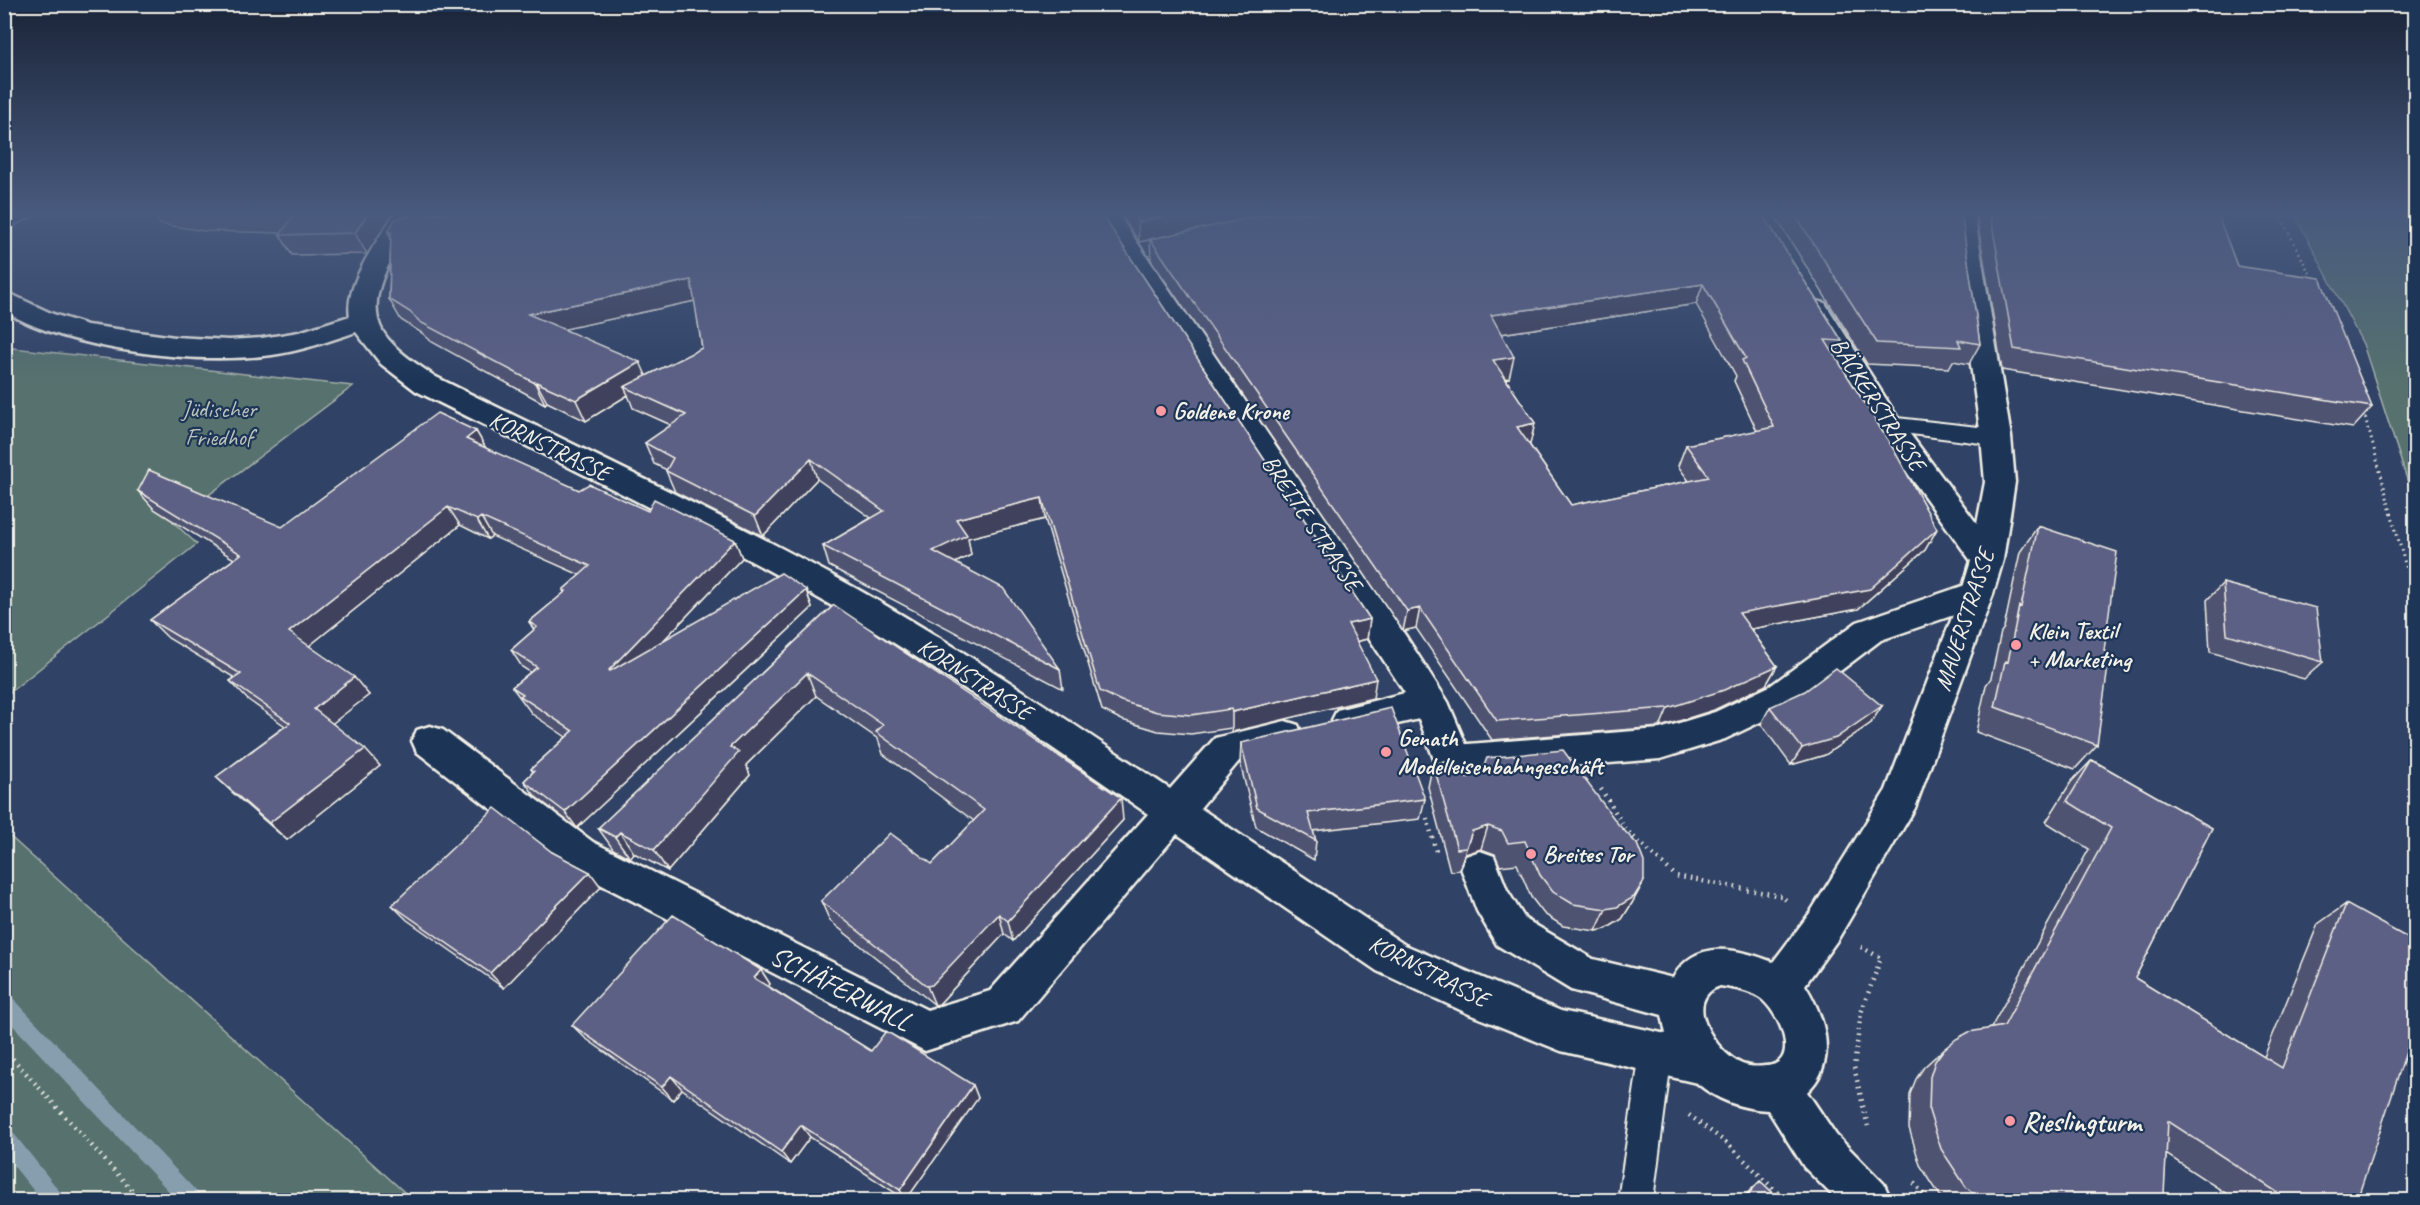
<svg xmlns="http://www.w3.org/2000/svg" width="2420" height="1205" font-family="Caveat,sans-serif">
	<rect width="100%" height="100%" fill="#304265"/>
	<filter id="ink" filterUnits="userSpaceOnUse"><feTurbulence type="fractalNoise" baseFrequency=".0167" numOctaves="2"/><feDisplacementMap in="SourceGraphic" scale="12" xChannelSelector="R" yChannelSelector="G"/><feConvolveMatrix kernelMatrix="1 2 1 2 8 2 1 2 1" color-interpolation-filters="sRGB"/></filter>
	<g filter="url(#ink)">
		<!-- green -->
		<path fill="#57716e" stroke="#a6b1ab" stroke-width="1.5" d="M2294,213H2415V504L2363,344Z
			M13,348L353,386L173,522L197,544L5,696V353Z
			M4,832H5L413,1200H5Z"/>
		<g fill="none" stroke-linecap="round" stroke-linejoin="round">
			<!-- stream -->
			<path fill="#879eae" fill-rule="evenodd" d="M4,993L11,996L198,1193L201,1200H177L4,1016Z
				M4,1127L11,1130L61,1193L64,1200H41L4,1154Z"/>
			<defs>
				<path id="service" d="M8,213H33L31,217L4,229V215Z
					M1888,417L1996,429L2004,431L2007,437L2004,443L1996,445L1880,430L1877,425L1880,420Z
					M1656,1037L1668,1042L1672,1053L1653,1200H1618L1640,1053L1644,1042Z"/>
				<path id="pedestrian" d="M1977,581L1989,585L1993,594L1989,603L1881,640L1794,706L1725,739L1660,759L1455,775L1442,771L1437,760L1442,749L1455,745L1660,729L1715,712L1770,686L1857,622Z"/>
				<path id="minor" d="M395,213H420C401,244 361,294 383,332C395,351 418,365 436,377C577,447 720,513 857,589C965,650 1067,720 1170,789L1215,738L1285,721L1298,725L1303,736L1298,747L1239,761L1200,808L1405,945L1561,1011L1666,1034L1662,1015L1571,990L1497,945L1477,911L1461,868L1466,856L1480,851L1494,856L1507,890L1525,919L1593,959L1673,978C1695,938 1737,948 1773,962L1810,913L1886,790L1961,594L1971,561L1878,432L1803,309L1807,303L1816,301L1825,303L1898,418L1977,524L1985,482L1981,437L1950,213H1974L2011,437L2015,482L2003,560L1993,594L1915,808L1838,939L1805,985C1825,1017 1839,1062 1807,1092L1836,1135L1884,1184L1891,1200H1837L1804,1167L1768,1110C1742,1109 1717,1100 1697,1083L1561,1051L1469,1014L1377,971L1177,834L1018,1021L925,1051L565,866L417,752L412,741L417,730L430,726L443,730L593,842L927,1010L990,991L1148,814C1045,743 943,670 834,607C698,529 556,461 416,391L381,364L356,332C329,341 301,351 272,355C195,365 72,351 4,311V291L53,314L87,325L175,337L229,340L262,338L299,332L350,316C344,285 379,238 395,213ZM1720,986C1733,988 1748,990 1760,998C1779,1011 1803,1065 1765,1066C1758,1067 1749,1067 1742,1064C1717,1054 1680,1000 1720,986Z
					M1092,213H1117L1407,638L1448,702L1467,747L1478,783L1473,794L1460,799L1447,794L1419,719L1350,735L1337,730L1332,720L1337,710L1405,693Z"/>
			</defs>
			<!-- service casing -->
			<use href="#service" stroke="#f4f1e8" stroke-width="4"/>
			<!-- pedestrian casing -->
			<use href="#pedestrian" stroke="#f4f1e8" stroke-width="5"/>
			<!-- minor casing -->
			<use href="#minor" stroke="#f4f1e8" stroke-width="5"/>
			<!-- path-far1 -->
			<path stroke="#f4f1e8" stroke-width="3" stroke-dasharray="1.5 4" stroke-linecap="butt" d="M2279,213L2313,280
				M2364,412L2405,564L2416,590"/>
			<!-- path -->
			<path stroke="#f4f1e8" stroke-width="4.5" stroke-dasharray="1.5 5" stroke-linecap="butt" d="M1601,789L1627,831L1676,876L1781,896L1786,900
				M1427,818L1437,855
				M1861,947L1881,958L1861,1013L1854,1067L1868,1127
				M4,1049L141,1200
				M2407,1049L2416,1031
				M1689,1115L1728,1144L1785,1200
				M1914,1183L1929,1200"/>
			<!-- service -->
			<use href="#service" fill="#1d3557" fill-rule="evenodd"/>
			<!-- pedestrian -->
			<use href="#pedestrian" fill="#1d3557" fill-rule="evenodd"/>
			<!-- minor -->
			<use href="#minor" fill="#1d3557" fill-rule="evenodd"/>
		</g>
		<!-- wall -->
		<path fill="#505372" stroke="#f4f1e8" stroke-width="1.5" fill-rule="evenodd" d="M152,213H393L367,254L292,255L280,235L281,233L205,231L160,224Z
			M418,213H1101L1370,619L1367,639L1357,642L1373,698L1232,732L1231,728L1191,734L1158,731L1122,720L1102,710L1045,519L968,538L971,555L955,563L1060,669L1063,689L829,566L823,546L871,518L817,479L763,536L675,492L666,471L667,470L654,464L645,443L671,425L633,408L628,395L586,421L547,402L545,404L432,342L422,333L401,320L389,299L391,239L388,232L419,214ZM695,301L702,348L646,376L564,329Z
			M1120,213H1762L1842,341L1835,357L1937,529L1925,550L1858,609L1751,629L1777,666L1766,685L1714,710L1660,727L1492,740L1416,628L1403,631L1151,260L1150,240L1139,242ZM1696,304L1736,376L1734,381L1757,431L1686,445L1678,466L1689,481L1571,505L1529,444H1530L1535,423L1505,378H1509L1501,334Z
			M1773,213H1961L1980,344L1969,364L1953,361L1949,368L1867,364Z
			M1976,213H2217L2237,266L2372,407L2353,428L2002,370Z
			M476,431L486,449L579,490L648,511L735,540L742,558L664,640L806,590L812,608L577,828L536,797L524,781L533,772L531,769L566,737L532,714L512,687L530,672L522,667L511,650L534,630L529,622L564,593L563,590L580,575L492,536L488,539L460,525L309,646L369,695L332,723L380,766L287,840L234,794L216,777L285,726L247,699L230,681L235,678L168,638L150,620L234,559L154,509L138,491L282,527Z
			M2038,526L2104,651L2097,745L2075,769L1976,732L1986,685L1991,678L2001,632L2004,628L2020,552Z
			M2223,583L2323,662L2304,679L2210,652L2207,600Z
			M834,605L1123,820L1013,941L1004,934L939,1004L935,1005L830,921L821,901L932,864L974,821L883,754L878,739L816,696L746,765L750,775L668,871L634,853L630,858L613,849L598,828Z
			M1770,707L1871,723L1825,755L1791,765L1761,724Z
			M1241,743L1425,799L1420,819L1313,831L1316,841L1314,860L1256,827L1240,763Z
			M2092,760L2212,828L2135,978L2264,1057L2318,924L2346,904L2357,1200H2236L2166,1154L2163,1200H1943L1920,1165L1909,1128L1910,1094L1916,1079L1924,1067L1944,1049L1991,1028L2089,849L2046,822L2071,782Z
			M1433,763L1452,773L1644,881L1632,903L1622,919L1606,929L1596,931L1563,926L1544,914L1531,897L1517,864L1500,866L1495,854L1481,849L1465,854L1459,870L1450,871L1428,787Z
			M552,852L601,887L504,988L407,920L392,905Z
			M761,970L770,984L768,986L871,1051L973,1085L978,1098L906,1200L810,1137L790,1164L682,1089L673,1100L585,1038L572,1025Z
			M1760,1181L1781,1200H1740Z"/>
		<!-- shaded-wall -->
		<path fill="#41435d" stroke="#f4f1e8" stroke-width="1.5" d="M368,213H393L367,254L355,233Z
			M1179,213H1274L1139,242L1138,222Z
			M691,280L699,300L538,335L528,314Z
			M1703,284L1696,304L1487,336L1491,315Z
			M1514,357L1509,378L1489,381L1493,360Z
			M640,362L649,382L624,387L628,395L586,421L576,400Z
			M536,382L547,402L545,404L535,383Z
			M1535,423L1530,444L1512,448L1517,427Z
			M476,431L487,450L466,439Z
			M811,459L817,479L763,536L755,516Z
			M1042,498L1045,519L968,538L971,555L937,572L933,551L956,519Z
			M448,507L460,525L304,650L289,632Z
			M481,517L492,536L488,539L477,520Z
			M1937,529L1925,550L1858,609L1730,633L1739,613Z
			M735,540L742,558L619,687L609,670Z
			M806,590L812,608L577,828L565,812Z
			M1420,608L1416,628L1403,631L1407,611Z
			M1370,619L1367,639L1345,644L1348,624Z
			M1777,666L1766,685L1714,710L1660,727L1668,708Z
			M807,673L816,696L746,765L750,775L668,871L654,850L730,747Z
			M354,677L369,695L329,726L314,709Z
			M1376,679L1373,698L1232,732V712Z
			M1882,706L1871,723L1825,755L1791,765L1802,748Z
			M365,749L380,766L287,840L269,823Z
			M1121,798L1123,820L1013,941L1008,921Z
			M1488,826L1481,849L1465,854L1459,870L1472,831Z
			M620,832L634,853L630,858L615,837Z
			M590,872L601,887L504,988L490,973Z
			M1644,881L1632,903L1622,919L1606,929L1596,931L1606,909Z
			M999,914L1004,934L939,1004L935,1005L927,986Z
			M761,970L770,984L763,992L754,978Z
			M671,1076L682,1089L673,1100L662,1087Z
			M973,1085L978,1098L906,1200L900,1190Z
			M801,1125L810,1137L790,1164L781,1152Z"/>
		<!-- building -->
		<path fill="#5d6085" stroke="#f4f1e8" stroke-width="1.5" fill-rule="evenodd" d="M295,213H368L355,233L280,235Z
			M423,213H1101L1370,619L1348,624L1376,679L1232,712L1231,709L1191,715L1157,712L1121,701L1100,691L1042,498L956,519L967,535L933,551L1003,588L1060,669L823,546L884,511L811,459L755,516L666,471L673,458L645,443L686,415L624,387L702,348L691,280L528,314L640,362L576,400L536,382L535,383L420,322L410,312L389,299L391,232H388L395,219Z
			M1132,213H1179L1138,222Z
			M1276,213H1762L1842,341L1825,340L1894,450L1937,529L1870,589L1739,613L1777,666L1724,690L1668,708L1497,721L1420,608L1407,611L1150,239ZM1703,284L1746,358L1742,360L1774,427L1686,445L1709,477L1571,505L1517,427L1535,423L1493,360L1514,357L1491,315Z
			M1794,213H1961L1980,344L1958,340L1961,347L1877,343Z
			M1990,213H2217L2237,266L2320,278L2372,407L2014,349Z
			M437,413L476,431L466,439L579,490L589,484L648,511L654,499L735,540L609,670L610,671L781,573L806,590L565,812L524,781L534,771L531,769L573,731L520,696L523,694L512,687L537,667L511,650L537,627L529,622L566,591L563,590L590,566L481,517L477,520L448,507L289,632L354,677L314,709L365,749L269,823L216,777L290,723L230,681L241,674L150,620L241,554L138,491L149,470L282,527Z
			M2038,526L2117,552L2104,651L2110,653L2097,745L1995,707L2005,661L2008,662L2019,606L2021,607Z
			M2223,583L2316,608L2323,662L2227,634Z
			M834,605L1121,798L1008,921L999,914L932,985L927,986L821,901L890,833L932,864L984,810L876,732L883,725L807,673L730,747L739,752L654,850L620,832L615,837L598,828Z
			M1836,668L1882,706L1836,738L1802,748L1770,707L1805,691Z
			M1391,708L1425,799L1308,813L1316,841L1257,808L1241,743Z
			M1563,750L1618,824L1637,844L1644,862V881L1634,897L1617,907L1606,909L1573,904L1553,892L1540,875L1525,841L1508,843L1502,831L1488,826L1472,831L1466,848L1457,849L1433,763L1447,762L1452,773L1467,778L1482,771L1487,758Z
			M2092,760L2212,828L2135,978L2282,1068L2346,904L2415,942V1025L2357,1200H2289L2168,1121L2164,1194L2163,1200H1981L1966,1187L1941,1149L1929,1111L1930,1077L1935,1061L1944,1049L1956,1039L1969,1032L2004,1026L2111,828L2067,801Z
			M495,808L552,852L590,872L490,973L392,905Z
			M673,915L761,970L754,978L871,1051L886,1031L973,1085L900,1190L801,1125L781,1152L671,1076L662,1087L572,1025Z
			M1760,1181L1781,1200H1743Z"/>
	</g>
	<!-- sky -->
	<linearGradient id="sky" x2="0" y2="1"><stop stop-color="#1a2438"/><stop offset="0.56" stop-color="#485a7e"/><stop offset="1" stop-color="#485a7e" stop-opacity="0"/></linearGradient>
	<rect width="2420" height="382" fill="url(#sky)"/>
	<!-- markers -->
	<g fill="#ff9aa2" stroke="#1d3557" stroke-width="2">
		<circle cx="1161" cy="411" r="6"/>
		<circle cx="2016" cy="645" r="6"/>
		<circle cx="1386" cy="752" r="6"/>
		<circle cx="1531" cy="854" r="6"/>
		<circle cx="2010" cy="1121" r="6"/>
	</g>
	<g text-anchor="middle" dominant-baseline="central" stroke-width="4.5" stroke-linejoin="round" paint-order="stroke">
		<!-- street labels -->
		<g font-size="24" fill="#f4f1e8" stroke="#1d3557">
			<text transform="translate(1878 404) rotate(57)">BÄCKERSTRASSE</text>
			<text transform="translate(550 446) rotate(26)">KORNSTRASSE</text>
			<text transform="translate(1312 523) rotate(56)">BREITE STRASSE</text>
			<text transform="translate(1964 620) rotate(-72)">MAUERSTRASSE</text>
			<text transform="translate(975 679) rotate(33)">KORNSTRASSE</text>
			<text transform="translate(1429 971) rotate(27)">KORNSTRASSE</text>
		</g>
		<!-- park labels -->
		<g font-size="24" fill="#bdc4bd" stroke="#1d3557">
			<text x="219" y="409">Jüdischer<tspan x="219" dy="28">Friedhof</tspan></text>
		</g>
		<!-- poi labels -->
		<g font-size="24" font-weight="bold" fill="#f4f1e8" stroke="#1d3557" text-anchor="start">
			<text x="1173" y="411">Goldene Krone</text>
			<text x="2028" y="631">Klein Textil<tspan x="2028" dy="28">+ Marketing</tspan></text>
			<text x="1398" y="738">Genath<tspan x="1398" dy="28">Modelleisenbahngeschäft</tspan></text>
			<text x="1543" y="854">Breites Tor</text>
		</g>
		<!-- near-street labels -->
		<g font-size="28" fill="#f4f1e8" stroke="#1d3557">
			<text transform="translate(841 988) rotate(27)">SCHÄFERWALL</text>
		</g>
		<!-- near-poi labels -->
		<g font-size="28" font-weight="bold" fill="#f4f1e8" stroke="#1d3557" text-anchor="start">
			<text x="2022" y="1121">Rieslingturm</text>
		</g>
	</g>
	<!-- margin -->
	<rect width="2420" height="1205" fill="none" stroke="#1d3557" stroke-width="24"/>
	<rect x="12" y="12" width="2396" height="1181" fill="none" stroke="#f4f1e8" stroke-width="2" filter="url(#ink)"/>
</svg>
